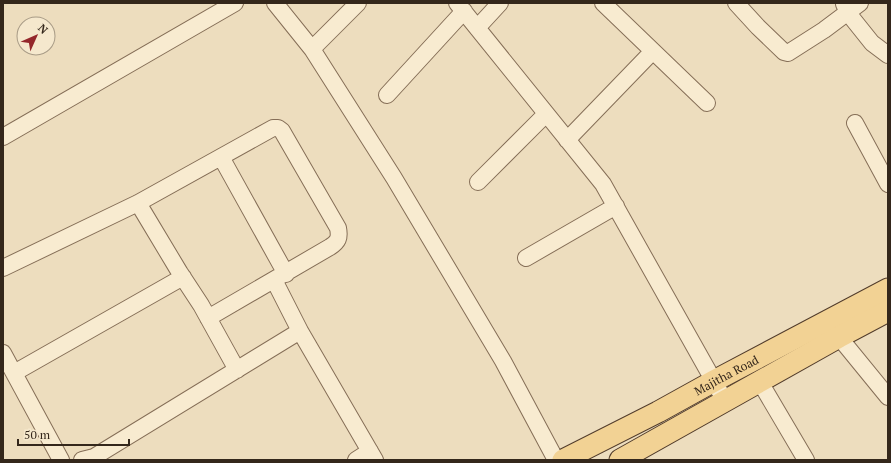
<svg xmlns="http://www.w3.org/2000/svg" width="891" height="463" font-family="'PT Serif',serif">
	<rect width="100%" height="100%" fill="#edddbe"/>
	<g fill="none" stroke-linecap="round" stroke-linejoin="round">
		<defs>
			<path id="minor" d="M275,3L312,49L394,178L503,361L556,460
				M457,3L603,184L725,401
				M603,3L707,103
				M736,3L758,27L784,52L788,53L824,30L860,3
				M844,4L848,13L872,43L888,55
				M477,28L500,3
				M312,49L358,3
				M387,95L464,11
				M855,123L888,184
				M3,137L235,3
				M567,140L653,51
				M221,157L286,274
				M478,182L546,114
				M138,203L180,273L201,305L237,370
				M526,258L616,206
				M3,268L138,203L273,128H278L282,131L338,228C340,238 338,242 330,247L208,318
				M274,280L300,331L375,460
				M839,337L888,397
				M3,353L61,460
				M14,373L183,277
				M760,382L806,460
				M82,460L94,457L300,331
				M356,460L370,451"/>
			<g id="major">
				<path id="s1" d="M563,460L658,412L714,381L888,289"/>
				<path d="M620,460L839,337L888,311"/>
			</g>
		</defs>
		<!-- minor casing -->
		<use href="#minor" stroke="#856e57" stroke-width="18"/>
		<!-- major casing -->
		<use href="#major" stroke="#523c2b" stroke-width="23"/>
		<!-- minor -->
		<use href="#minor" stroke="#f8ebd0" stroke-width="16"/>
		<!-- major -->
		<use href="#major" stroke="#f2d294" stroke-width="21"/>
	</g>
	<g text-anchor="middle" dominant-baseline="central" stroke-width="3" stroke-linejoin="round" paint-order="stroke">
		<!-- street labels -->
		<g font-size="12" fill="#34271b" stroke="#f5e8cd">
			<text stroke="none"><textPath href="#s1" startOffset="184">Majitha Road</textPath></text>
		</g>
	</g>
	<!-- border -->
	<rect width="891" height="463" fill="none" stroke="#34271b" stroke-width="8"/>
	<!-- north arrow -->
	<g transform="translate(36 36) rotate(45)"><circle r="19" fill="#f5e8cd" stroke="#a89b86"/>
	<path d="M0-3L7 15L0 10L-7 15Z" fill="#94272b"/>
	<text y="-6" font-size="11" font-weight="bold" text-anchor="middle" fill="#34271b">N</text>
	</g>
	<!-- scale -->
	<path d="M18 439v6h111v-6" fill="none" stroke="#34271b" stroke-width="2"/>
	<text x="24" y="439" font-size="12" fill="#34271b" stroke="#f5e8cd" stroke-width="3" paint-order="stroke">50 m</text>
</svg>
